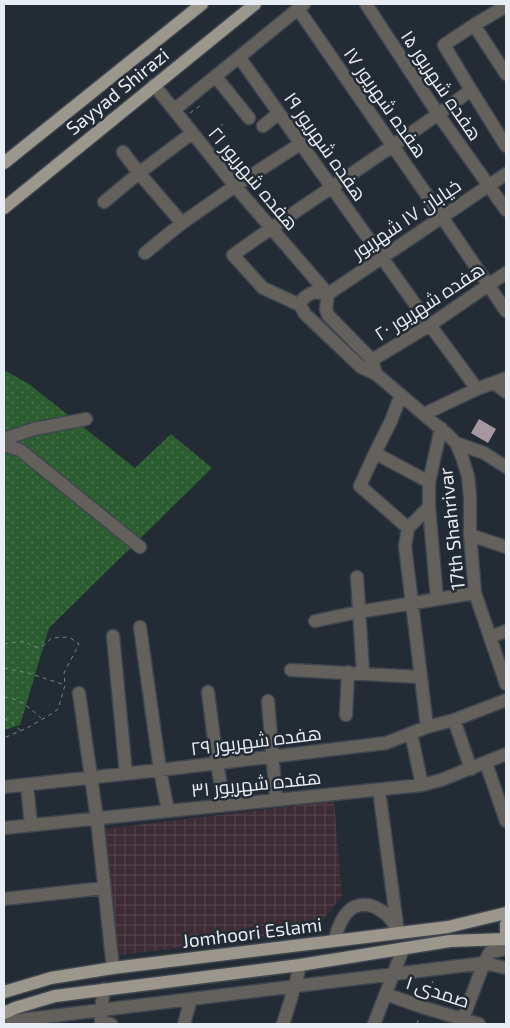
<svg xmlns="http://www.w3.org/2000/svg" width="510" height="1028" font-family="'Exo 2',Cairo,sans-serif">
	<defs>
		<pattern id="industrial-grid" width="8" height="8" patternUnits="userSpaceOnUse" patternTransform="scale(1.25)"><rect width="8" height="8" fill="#3e2c35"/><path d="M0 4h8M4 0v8" fill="none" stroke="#514149"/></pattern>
		<pattern id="green-dots" width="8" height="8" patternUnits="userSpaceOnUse" patternTransform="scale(1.25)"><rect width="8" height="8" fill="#2c5d30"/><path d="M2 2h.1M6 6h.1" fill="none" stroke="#4b754e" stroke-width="1.8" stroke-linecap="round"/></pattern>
	</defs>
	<rect width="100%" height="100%" fill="#232b34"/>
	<!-- industrial -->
	<path fill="url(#industrial-grid)" d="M334,801L342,896L313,932L119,955L104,829Z"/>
	<!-- green -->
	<path fill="url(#green-dots)" d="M4,370L29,384L135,468L171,434L212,468L49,628L20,725L4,730Z"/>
	<!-- building -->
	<path fill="#a598a0" d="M479,419L496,429L488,443L471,433Z"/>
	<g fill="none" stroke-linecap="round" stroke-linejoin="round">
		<defs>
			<path id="minor" d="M366,4L438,114L506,210
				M506,6L474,25L444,45L471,90L506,146
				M298,9L442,217L506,311
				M474,25L506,74
				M239,57L430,325L477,389
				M216,77L249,118
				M154,85L235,186L328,294L506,174
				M174,110L304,4
				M263,126L279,113
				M123,152L139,173L182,223
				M104,202L139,173L192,133
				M145,253L182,223L235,186L300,144
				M314,292L328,294L326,309L328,315L372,360L376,374L361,367L305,314L300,305C302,298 307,295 314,292Z
				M300,305L263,288L233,255C311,199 394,148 471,90
				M372,360L430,325L506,273
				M376,374L448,435L456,443L462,457L468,476L470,497V535L475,593L506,684
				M494,383L506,392
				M401,395L391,421L375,453L360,486L408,528
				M424,414L477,389L506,378
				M4,439L34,429L86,419
				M456,443L484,453L506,467
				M4,445L20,450L140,547
				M375,453L429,482
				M470,535L506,547
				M357,577L363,673
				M437,599L429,507V482L441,428
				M315,621L358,612L475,593
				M140,627L160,770L168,811
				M113,636L126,774
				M490,637L506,631
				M291,670L420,677
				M208,692L217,763L224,805
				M79,693L97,819L113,968
				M268,701L276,800
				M346,715L348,672
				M454,720L471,769
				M427,727L405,546L408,528L429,507
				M411,733L422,785
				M486,763L506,821
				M27,785L31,825
				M4,787L160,770L386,743L427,727L454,720L506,700
				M379,790L398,933
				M4,828L422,785L441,780L506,754
				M4,899L104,888
				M335,940C337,929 343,913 354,907C371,899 390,914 396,928
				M104,989L101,1010V1022L111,1024
				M386,994L422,1007L479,1024
				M4,1021H12L484,963L490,952L506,949
				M184,1024L191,999
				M283,1024L295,986L300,965
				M374,1024L403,949
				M461,1024L484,963L506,968"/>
			<path id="major" d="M4,163L202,4
				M4,208L255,4
				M506,924V934
				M4,992L51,978L113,968L448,927L506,913
				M4,1013L15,1008L55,996L300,965L450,941L506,939"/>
		</defs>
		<!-- minor casing -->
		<use href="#minor" stroke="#3f464f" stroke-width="15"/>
		<!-- major casing -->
		<use href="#major" stroke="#3f464f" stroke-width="15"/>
		<!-- path -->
		<path stroke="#798088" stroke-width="1" stroke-dasharray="4 4" stroke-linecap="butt" d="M190,113L201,105
			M208,135L223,124
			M4,644L25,641C36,650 43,649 51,638L69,637L79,644L64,673L65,685L58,709L53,713L29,727L4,738
			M4,668L28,673L65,685
			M4,697C19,698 31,709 41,718
			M4,719L10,721L21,731
			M426,998L433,981
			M417,1024L419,1018"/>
		<!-- minor -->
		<use href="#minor" stroke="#64615c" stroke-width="12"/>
		<!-- major -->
		<use href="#major" stroke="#9c978d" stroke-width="12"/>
	</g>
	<g text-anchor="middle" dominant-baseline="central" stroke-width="5" stroke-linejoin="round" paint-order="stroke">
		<!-- street labels -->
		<g font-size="19" fill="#e8edf3" stroke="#232b34">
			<text transform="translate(442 85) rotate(56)">هفده شهریور ۱۵</text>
			<text transform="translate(117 91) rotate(-39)">Sayyad Shirazi</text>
			<text transform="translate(386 102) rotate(55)">هفده شهریور ۱۷</text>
			<text transform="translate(326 146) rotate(55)">هفده شهریور ۱۹</text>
			<text transform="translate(254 178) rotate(50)">هفده شهریور ۲۱</text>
			<text transform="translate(406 218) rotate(-34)">خیابان ۱۷ شهریور</text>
			<text transform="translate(429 301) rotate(-33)">هفده شهریور ۲۰</text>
			<text transform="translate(451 529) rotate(-96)">17th Shahrivar</text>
			<text transform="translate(256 740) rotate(-7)">هفده شهریور ۲۹</text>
			<text transform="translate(256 783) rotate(-6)">هفده شهریور ۳۱</text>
			<text transform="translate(252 932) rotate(-7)">Jomhoori Eslami</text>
			<text transform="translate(438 991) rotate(18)">صمدی ۱</text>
		</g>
	</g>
	<!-- border -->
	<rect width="510" height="1028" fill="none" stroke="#e8edf3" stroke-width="10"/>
</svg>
